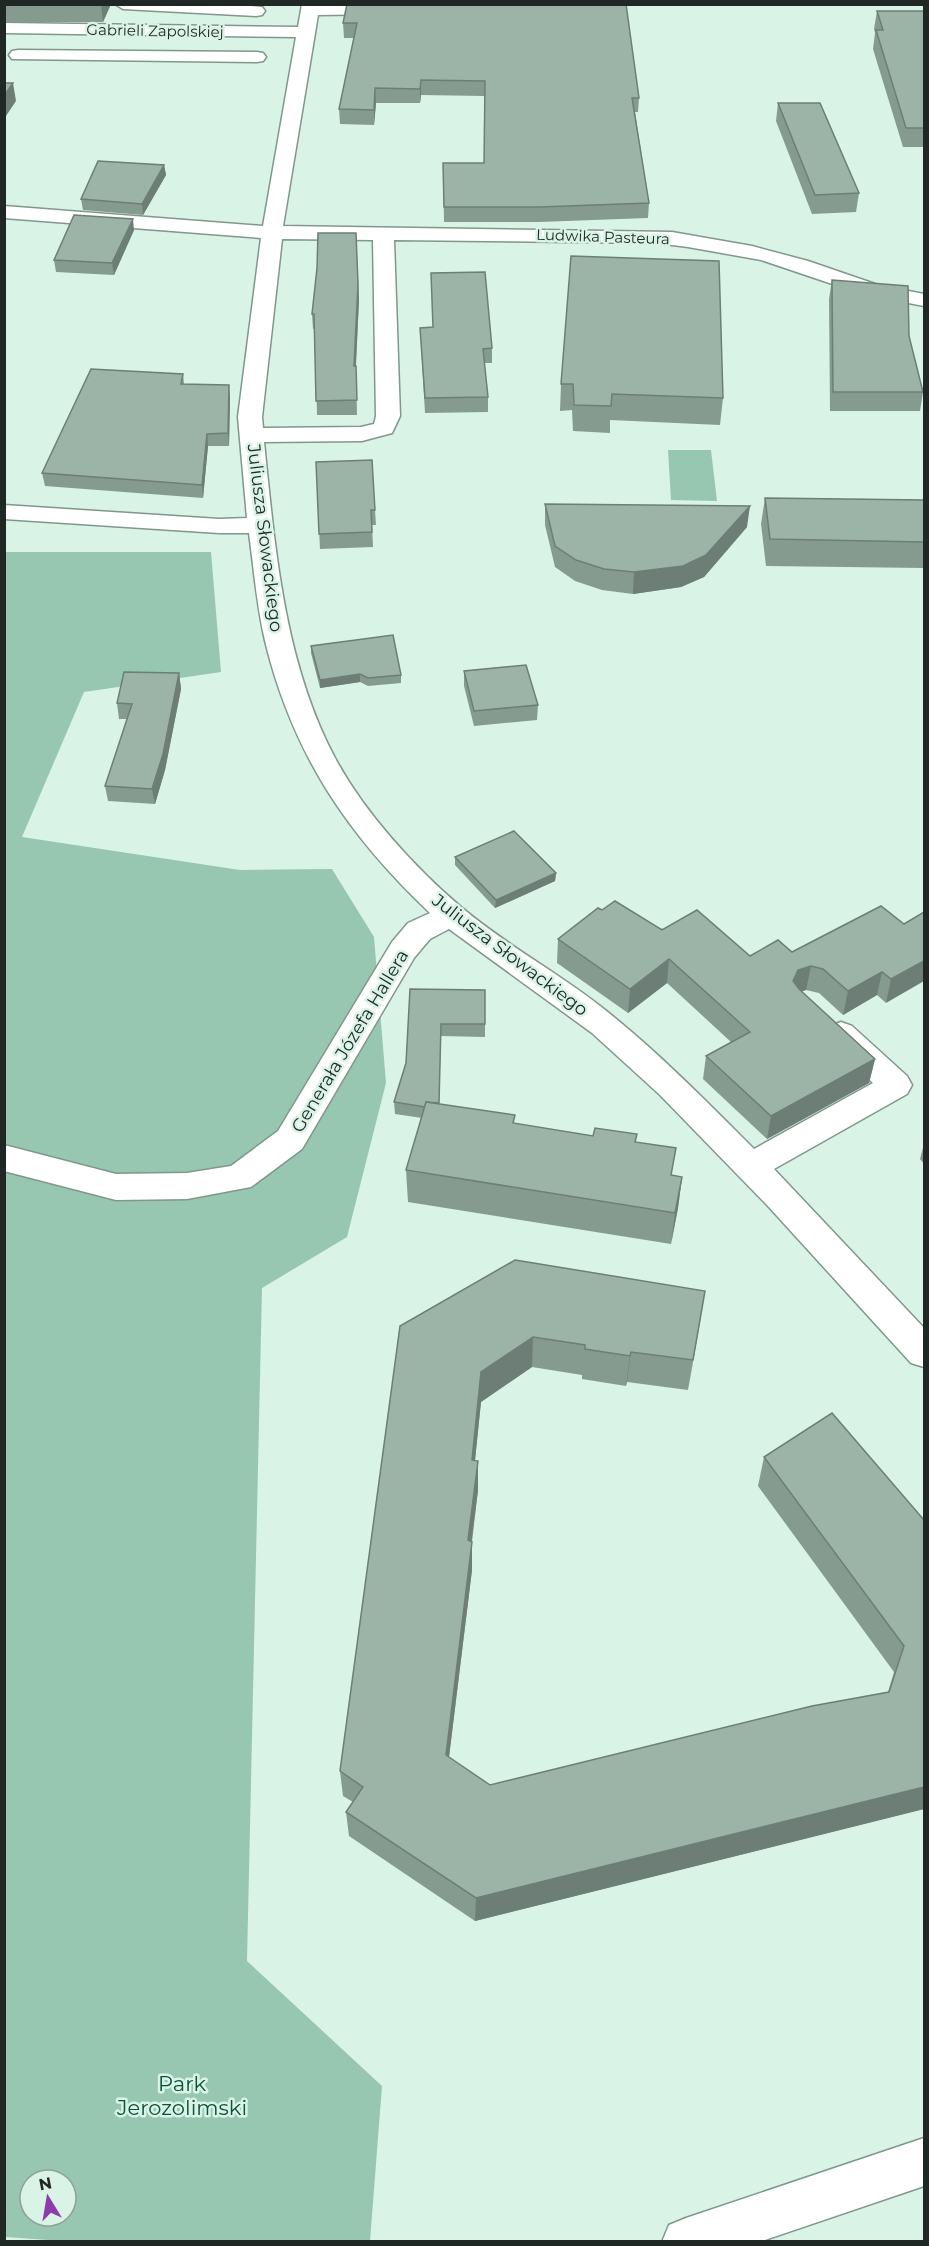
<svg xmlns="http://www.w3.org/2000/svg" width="929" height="2246" font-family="Montserrat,sans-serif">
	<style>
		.green { fill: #97c7b1; fill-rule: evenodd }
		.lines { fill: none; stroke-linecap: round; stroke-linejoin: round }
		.minor-casing { stroke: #80978c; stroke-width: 3 }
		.minor { fill: #fff; fill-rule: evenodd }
		.wall { fill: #869b90 }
		.shaded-wall { fill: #6d7e76 }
		.building { fill: #9cb4a8; stroke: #6d7e76; stroke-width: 1.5 }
		.labels { text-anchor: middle; stroke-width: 5; stroke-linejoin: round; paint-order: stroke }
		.far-street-label { font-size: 15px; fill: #1f2824; stroke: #d9f3e7 }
		.street-label { font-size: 18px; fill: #1f2824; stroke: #d9f3e7 }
		.near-park-label { font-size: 21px; fill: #09533b; stroke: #d9f3e7 }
	</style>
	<rect width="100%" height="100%" fill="#d9f3e7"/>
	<g class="green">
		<path d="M 668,450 L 711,450 L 717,501 L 671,500 Z"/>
		<path d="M 4,552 L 211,552 L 221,672 L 84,692 L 22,837 L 240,870 L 332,869 L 374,937 L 386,1083 L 347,1237 L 262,1288 L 247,1961 L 382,2086 L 370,2241 L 77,2242 L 5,2237 ZM 30,2180 L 66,2180 L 66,2216 L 30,2216 Z"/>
	</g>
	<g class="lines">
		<defs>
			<g id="minor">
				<path d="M 115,4 L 233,4 L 262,7 L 265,11 L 262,15 L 256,16 L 123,9 Z"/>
				<path d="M 302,4 L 394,4 L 400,9 L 397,13 L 391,14 L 318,15 L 283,226 L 672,232 L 752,246 L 808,261 L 878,285 L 924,294 L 924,306 L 862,294 L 761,260 L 688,247 L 656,243 L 394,240 L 400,416 L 392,433 L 362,441 L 264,442 C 275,549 284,662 335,758 C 364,812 414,867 461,907 C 509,948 567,977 615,1018 C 664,1058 709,1104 754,1149 L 873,1083 L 830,1042 L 825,1034 L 830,1026 L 841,1022 L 852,1026 L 907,1076 L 912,1085 L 907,1094 L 774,1169 L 924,1328 L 924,1367 L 911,1363 L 767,1205 L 660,1095 L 592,1033 L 449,929 L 430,939 L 414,958 L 302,1149 L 251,1187 L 187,1199 L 116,1200 L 4,1171 L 4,1145 L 116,1174 L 187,1173 L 231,1166 L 278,1131 L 392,942 L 408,923 L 430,913 C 348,835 294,756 266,645 C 257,609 254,570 249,533 L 219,533 L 4,519 L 4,505 L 219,519 L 247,518 L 238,417 L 261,238 L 4,218 L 4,206 L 263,226 L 296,37 L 4,33 L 4,23 L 298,27 ZM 282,239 L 373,240 L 376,416 L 374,424 L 361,427 L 263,428 L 262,417 Z"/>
				<path d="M 18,50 L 257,52 L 263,53 L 266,57 L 263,61 L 257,62 L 12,59 L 9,55 L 12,51 Z"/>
				<path d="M 924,2138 L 924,2186 L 759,2242 L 662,2242 L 669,2225 L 686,2218 Z"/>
			</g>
		</defs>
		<use href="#minor" class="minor-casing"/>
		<use href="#minor" class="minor"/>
	</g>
	<g class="wall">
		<path d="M 4,4 L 111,4 L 103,22 L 4,22 Z"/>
		<path d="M 347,4 L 639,98 L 638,112 L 635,112 L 649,203 L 648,218 L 539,222 L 444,222 L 443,163 L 484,163 L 484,96 L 421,95 L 420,103 L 376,103 L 374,125 L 340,124 L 339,109 L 354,38 L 344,38 L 343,23 Z"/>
		<path d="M 877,11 L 924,11 L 924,147 L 903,147 L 873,49 L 875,33 L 874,29 Z"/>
		<path d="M 778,103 L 859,193 L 856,212 L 812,214 L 776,121 Z"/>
		<path d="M 164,165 L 166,175 L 143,215 L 83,210 L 81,199 Z"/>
		<path d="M 134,230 L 114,275 L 56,272 L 54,260 Z"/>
		<path d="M 356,233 L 359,299 L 356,366 L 357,415 L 317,415 L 315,329 L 313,329 L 312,314 L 317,268 Z"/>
		<path d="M 571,256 L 723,398 L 720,425 L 610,420 L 610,433 L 573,431 L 572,410 L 560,411 L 561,384 Z"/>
		<path d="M 832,280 L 909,336 L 923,392 L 920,411 L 830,411 L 829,299 Z"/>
		<path d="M 420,328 L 492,348 L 492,363 L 484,363 L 488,397 L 488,412 L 425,413 Z"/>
		<path d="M 183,374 L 184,384 L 230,397 L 229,446 L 208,446 L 203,498 L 45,486 L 42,473 Z"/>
		<path d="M 316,462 L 375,510 L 376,525 L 372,525 L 373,547 L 320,549 Z"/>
		<path d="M 765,498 L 924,500 L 924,568 L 766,566 L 761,524 Z"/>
		<path d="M 545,504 L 747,527 L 704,577 L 681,587 L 633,594 L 602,590 L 575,581 L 555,567 L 545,525 Z"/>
		<path d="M 311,646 L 401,675 L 401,683 L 368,686 L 360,682 L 320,688 L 311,653 Z"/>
		<path d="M 464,671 L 538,705 L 537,720 L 474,726 L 464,686 Z"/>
		<path d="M 179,673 L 181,689 L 165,770 L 155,804 L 108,801 L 105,786 L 127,719 L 119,719 L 117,703 Z"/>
		<path d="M 455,857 L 556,873 L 555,881 L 495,908 L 455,865 Z"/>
		<path d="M 602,910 L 750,956 L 792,952 L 904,924 L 924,912 L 886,1003 L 877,995 L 843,1015 L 819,993 L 806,990 L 801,991 L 875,1059 L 869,1083 L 767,1139 L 703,1079 L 706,1056 L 731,1042 L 667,983 L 628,1013 L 557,963 L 558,939 Z"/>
		<path d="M 410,989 L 485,990 L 485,1037 L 441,1036 L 439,1104 L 515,1124 L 593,1136 L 636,1142 L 673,1175 L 682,1177 L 678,1208 L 671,1244 L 408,1202 L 406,1170 L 422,1118 L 395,1114 L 394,1102 L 406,1063 Z"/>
		<path d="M 924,1144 L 924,1164 L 920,1159 Z"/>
		<path d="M 705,1291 L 688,1390 L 627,1382 L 626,1386 L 582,1379 L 582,1375 L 532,1367 L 481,1402 L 475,1460 L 478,1490 L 472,1542 L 472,1570 L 449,1758 L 490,1785 L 888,1692 L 894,1672 L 758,1486 L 764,1457 L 924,1520 L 924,1809 L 475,1921 L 349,1836 L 346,1812 L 353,1802 L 343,1796 L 340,1771 L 400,1326 Z"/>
	</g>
	<g class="shaded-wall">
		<path d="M 101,4 L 111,4 L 103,22 Z"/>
		<path d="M 421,80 L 421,95 L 420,103 L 420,89 Z"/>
		<path d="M 13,83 L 16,101 L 4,119 L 4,96 Z"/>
		<path d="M 375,88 L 376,103 L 374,125 L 374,110 Z"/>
		<path d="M 164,165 L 166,175 L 143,215 L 142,204 Z"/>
		<path d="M 133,219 L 134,230 L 114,275 L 112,263 Z"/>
		<path d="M 358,284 L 359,299 L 355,381 L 354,366 Z"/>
		<path d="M 229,385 L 230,397 L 229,446 L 228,433 Z"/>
		<path d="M 207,434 L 208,446 L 203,498 L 202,485 Z"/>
		<path d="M 750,506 L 747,527 L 704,577 L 681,587 L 633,594 L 634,572 Z"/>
		<path d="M 179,673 L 181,689 L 165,770 L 155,804 L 152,789 Z"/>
		<path d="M 360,674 L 360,682 L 320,688 L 320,680 Z"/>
		<path d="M 556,873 L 555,881 L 495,908 L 496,900 Z"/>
		<path d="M 669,959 L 667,983 L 628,1013 L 630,989 Z"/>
		<path d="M 924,961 L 924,981 L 886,1003 L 891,979 Z"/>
		<path d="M 811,966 L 806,990 L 794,994 L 793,981 L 798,970 Z"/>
		<path d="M 882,972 L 877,995 L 843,1015 L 848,991 Z"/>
		<path d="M 875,1059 L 869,1083 L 767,1139 L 771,1116 Z"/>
		<path d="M 682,1177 L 678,1208 L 671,1244 L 675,1213 Z"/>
		<path d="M 705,1291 L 700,1322 L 688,1390 L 693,1360 Z"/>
		<path d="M 533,1337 L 532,1367 L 481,1402 L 472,1489 L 472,1460 L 481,1372 Z"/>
		<path d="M 631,1352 L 627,1382 L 626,1386 L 630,1356 Z"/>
		<path d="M 478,1461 L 478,1490 L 468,1568 L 468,1540 Z"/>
		<path d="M 472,1542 L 472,1570 L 446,1780 L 446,1755 Z"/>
		<path d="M 924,1787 L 924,1809 L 475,1921 L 476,1898 Z"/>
	</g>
	<g class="building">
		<path d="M 347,4 L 626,4 L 639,98 L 632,98 L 649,203 L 539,207 L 444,207 L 443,163 L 484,163 L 485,81 L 421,80 L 420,89 L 375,88 L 374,110 L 339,109 L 357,23 L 343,23 Z"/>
		<path d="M 877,11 L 924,11 L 924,128 L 906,128 L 876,30 L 883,30 Z"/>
		<path d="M 4,83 L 13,83 L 4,96 Z"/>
		<path d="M 778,103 L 820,103 L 859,193 L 815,195 Z"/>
		<path d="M 98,161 L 164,165 L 142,204 L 81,199 Z"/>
		<path d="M 74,215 L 133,219 L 112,263 L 54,260 Z"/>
		<path d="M 318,233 L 356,233 L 358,284 L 354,366 L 356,366 L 357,400 L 316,401 L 314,314 L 312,314 L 317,268 Z"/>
		<path d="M 571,256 L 719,261 L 723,398 L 612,394 L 611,406 L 574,405 L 573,384 L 561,384 Z"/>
		<path d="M 485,272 L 492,348 L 483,349 L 488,397 L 425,398 L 420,328 L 433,327 L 431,273 Z"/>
		<path d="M 832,280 L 908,286 L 909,336 L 923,392 L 833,392 Z"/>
		<path d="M 91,369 L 183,374 L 181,384 L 229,385 L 228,433 L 207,434 L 202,485 L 42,473 Z"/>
		<path d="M 372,460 L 375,510 L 371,510 L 372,532 L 319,534 L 316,462 Z"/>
		<path d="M 765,498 L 924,500 L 924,542 L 770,539 Z"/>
		<path d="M 545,504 L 750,506 L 706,555 L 683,566 L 634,572 L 604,569 L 576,560 L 555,546 Z"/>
		<path d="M 393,635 L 401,675 L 368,678 L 360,674 L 320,680 L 311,646 Z"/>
		<path d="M 526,665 L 538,705 L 474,711 L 464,671 Z"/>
		<path d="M 124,672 L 179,673 L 163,754 L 152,789 L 105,786 L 132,704 L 117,703 Z"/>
		<path d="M 514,831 L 556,873 L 496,900 L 455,857 Z"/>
		<path d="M 615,901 L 662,930 L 697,910 L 750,956 L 778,940 L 792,952 L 881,906 L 904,924 L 924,912 L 924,961 L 891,979 L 882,972 L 848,991 L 823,969 L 811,966 L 798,970 L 793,981 L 799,989 L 875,1059 L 771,1116 L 706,1056 L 750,1032 L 669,959 L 630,989 L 558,939 L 598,908 L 602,910 Z"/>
		<path d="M 410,989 L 485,990 L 485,1024 L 441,1024 L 439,1103 L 426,1102 L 425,1107 L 394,1102 L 406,1063 Z"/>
		<path d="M 426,1102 L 515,1115 L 513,1123 L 593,1136 L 595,1128 L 637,1134 L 635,1142 L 676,1148 L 671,1175 L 682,1177 L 675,1213 L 406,1170 Z"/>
		<path d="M 515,1260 L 705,1291 L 693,1360 L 631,1352 L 630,1356 L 585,1349 L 585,1345 L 533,1337 L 481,1372 L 472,1460 L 478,1461 L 468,1540 L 472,1542 L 446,1755 L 490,1785 L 812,1706 L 889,1692 L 904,1646 L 764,1457 L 832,1413 L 924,1520 L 924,1787 L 476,1898 L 346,1812 L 363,1787 L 340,1771 L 400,1326 Z"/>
	</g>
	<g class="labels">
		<g class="far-street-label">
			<text transform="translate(155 31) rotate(1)" y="5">Gabrieli Zapolskiej</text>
			<text transform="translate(603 237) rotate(2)" y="5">Ludwika Pasteura</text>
		</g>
		<g class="street-label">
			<text transform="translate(265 538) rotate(83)" y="6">Juliusza Słowackiego</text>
			<text transform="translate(510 955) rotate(37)" y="6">Juliusza Słowackiego</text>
			<text transform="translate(350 1041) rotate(-59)" y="6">Generała Józefa Hallera</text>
		</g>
		<g class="near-park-label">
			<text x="182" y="2091">Park<tspan x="182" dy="24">Jerozolimski</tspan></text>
		</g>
	</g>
	<rect width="929" height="2246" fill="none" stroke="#1f2824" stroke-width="12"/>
	<g transform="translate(48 2198) rotate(349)"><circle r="28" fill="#d9f3e7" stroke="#8fa299" stroke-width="1.5"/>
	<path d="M0-4.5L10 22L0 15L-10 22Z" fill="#8d3cac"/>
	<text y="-9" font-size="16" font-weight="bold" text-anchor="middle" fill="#1f2824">N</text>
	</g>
</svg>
